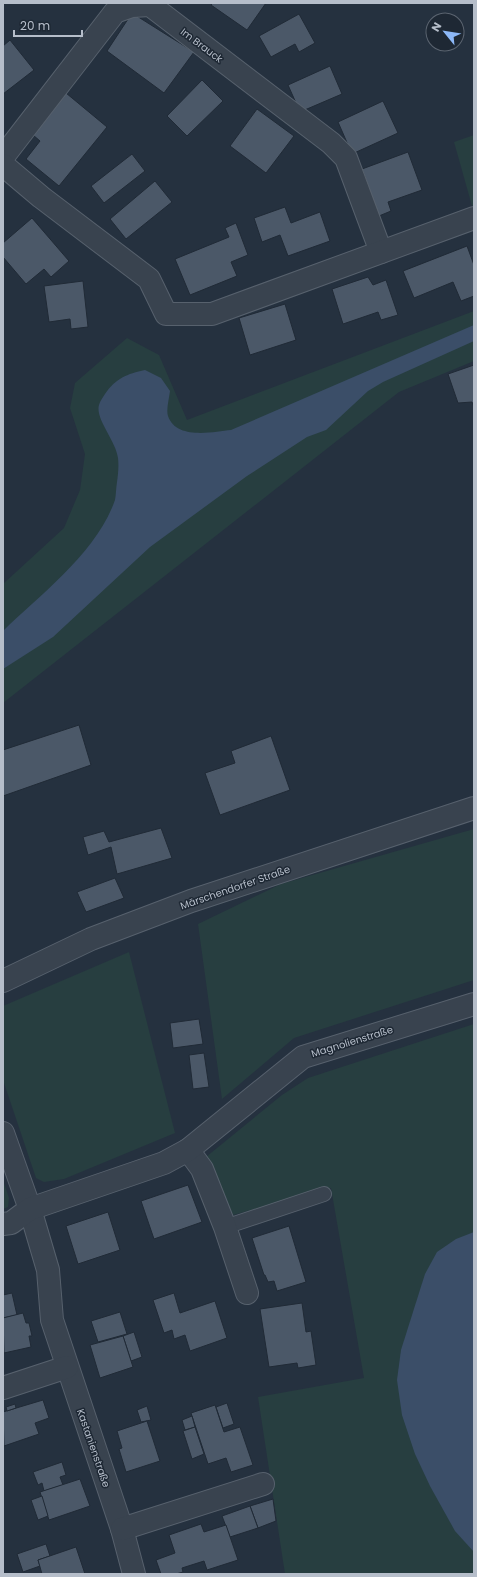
<svg xmlns="http://www.w3.org/2000/svg" width="477" height="1577" font-family="Poppins,sans-serif">
	<style>
		.green { fill: #273e40 }
		.water { fill: #3b4e68 }
		.building { fill: #4b5868; stroke: #202a36 }
		.lines { fill: none; stroke-linecap: round; stroke-linejoin: round }
		.service-casing { stroke: #57616d; stroke-width: 16 }
		.minor-casing { stroke: #57616d; stroke-width: 24 }
		.tertiary-casing { stroke: #57616d; stroke-width: 24 }
		.service { stroke: #39434f; stroke-width: 14 }
		.minor { stroke: #39434f; stroke-width: 22 }
		.tertiary { stroke: #39434f; stroke-width: 22 }
		.labels { text-anchor: middle; stroke-width: 3; stroke-linejoin: round; paint-order: stroke }
		.street-label { font-size: 10px; fill: #b6beca; stroke: #1e2834 }
	</style>
	<rect width="100%" height="100%" fill="#25313f"/>
	<g class="green">
		<path d="M 474,135 L 474,205 L 472,206 L 454,142 Z"/>
		<path d="M 474,311 L 474,361 L 399,392 L 3,703 L 3,584 L 64,528 L 80,490 L 85,454 L 70,408 L 75,383 L 127,338 L 159,355 L 187,420 Z"/>
		<path d="M 474,829 L 474,980 L 294,1038 L 222,1099 L 198,924 L 281,884 Z"/>
		<path d="M 129,952 L 175,1133 L 64,1179 L 44,1182 L 36,1178 L 3,1080 L 3,1006 Z"/>
		<path d="M 474,1024 L 474,1574 L 285,1574 L 258,1397 L 364,1378 L 331,1188 L 233,1215 L 206,1157 L 282,1095 L 308,1078 Z"/>
		<path d="M 3,1180 L 9,1198 L 8,1207 L 3,1209 Z"/>
	</g>
	<g class="water">
		<path d="M 474,325 L 474,341 L 383,382 L 368,391 L 326,430 L 307,437 L 247,476 L 150,547 L 53,637 L 3,669 L 3,631 C 41,594 97,552 115,500 C 116,495 116,488 117,482 C 118,475 119,466 118,458 C 116,441 95,419 99,405 C 100,401 103,397 105,394 C 116,378 127,374 145,370 L 161,378 L 170,391 C 169,399 166,410 168,416 C 176,440 213,432 231,430 Z"/>
		<path d="M 474,1232 L 474,1552 L 455,1531 L 430,1486 L 415,1454 L 402,1415 L 397,1380 L 401,1350 L 425,1274 L 437,1252 L 456,1239 Z"/>
	</g>
	<g class="building">
		<path d="M 213,3 L 266,3 L 247,30 L 211,5 Z"/>
		<path d="M 132,13 L 194,52 L 164,93 L 107,51 Z"/>
		<path d="M 299,14 L 315,43 L 299,52 L 295,44 L 271,57 L 259,36 Z"/>
		<path d="M 10,40 L 34,70 L 3,94 L 3,46 Z"/>
		<path d="M 330,66 L 342,94 L 300,112 L 288,85 Z"/>
		<path d="M 202,80 L 223,101 L 187,136 L 167,116 Z"/>
		<path d="M 66,93 L 107,127 L 59,186 L 26,159 L 40,141 L 33,135 Z"/>
		<path d="M 383,101 L 398,133 L 352,154 L 338,122 Z"/>
		<path d="M 257,109 L 294,136 L 266,173 L 230,146 Z"/>
		<path d="M 408,152 L 422,190 L 388,202 L 391,211 L 379,216 L 362,169 Z"/>
		<path d="M 132,154 L 145,171 L 104,203 L 91,186 Z"/>
		<path d="M 155,181 L 172,202 L 126,239 L 110,219 Z"/>
		<path d="M 285,207 L 291,223 L 320,212 L 330,241 L 288,256 L 280,235 L 262,242 L 254,218 Z"/>
		<path d="M 32,218 L 69,261 L 51,277 L 44,269 L 26,284 L 3,257 L 3,243 Z"/>
		<path d="M 236,223 L 248,255 L 231,262 L 237,276 L 190,295 L 175,259 L 229,237 L 225,228 Z"/>
		<path d="M 467,246 L 474,265 L 474,296 L 461,301 L 453,282 L 414,298 L 403,271 Z"/>
		<path d="M 368,277 L 373,285 L 386,280 L 398,315 L 381,320 L 378,312 L 343,324 L 332,289 Z"/>
		<path d="M 83,281 L 88,327 L 71,329 L 70,319 L 49,322 L 44,286 Z"/>
		<path d="M 285,304 L 296,340 L 250,355 L 239,318 Z"/>
		<path d="M 474,365 L 474,407 L 472,402 L 458,403 L 448,374 Z"/>
		<path d="M 79,725 L 91,765 L 3,796 L 3,750 Z"/>
		<path d="M 271,736 L 290,790 L 220,815 L 205,773 L 235,763 L 231,751 Z"/>
		<path d="M 161,828 L 172,858 L 117,874 L 111,847 L 88,855 L 83,837 L 104,831 L 109,842 Z"/>
		<path d="M 115,878 L 124,898 L 86,912 L 77,892 Z"/>
		<path d="M 199,1019 L 203,1044 L 173,1048 L 170,1023 Z"/>
		<path d="M 204,1053 L 209,1087 L 193,1089 L 189,1055 Z"/>
		<path d="M 188,1185 L 202,1222 L 154,1239 L 141,1201 Z"/>
		<path d="M 108,1212 L 120,1250 L 78,1264 L 66,1226 Z"/>
		<path d="M 289,1226 L 306,1282 L 277,1291 L 274,1281 L 268,1282 L 265,1275 L 264,1275 L 252,1238 Z"/>
		<path d="M 12,1293 L 17,1315 L 3,1318 L 3,1295 Z"/>
		<path d="M 174,1293 L 180,1313 L 215,1301 L 227,1338 L 190,1351 L 185,1335 L 174,1339 L 172,1330 L 164,1333 L 153,1300 Z"/>
		<path d="M 302,1303 L 306,1332 L 311,1331 L 316,1365 L 298,1368 L 297,1363 L 269,1367 L 260,1309 Z"/>
		<path d="M 120,1312 L 127,1334 L 98,1342 L 91,1321 Z"/>
		<path d="M 23,1313 L 26,1323 L 29,1323 L 32,1336 L 29,1336 L 31,1347 L 4,1353 L 3,1318 Z"/>
		<path d="M 134,1332 L 142,1357 L 131,1361 L 123,1336 Z"/>
		<path d="M 123,1336 L 133,1367 L 100,1378 L 90,1345 Z"/>
		<path d="M 43,1400 L 49,1418 L 35,1423 L 39,1434 L 4,1446 L 3,1412 Z"/>
		<path d="M 227,1403 L 234,1424 L 223,1428 L 216,1407 Z"/>
		<path d="M 15,1404 L 16,1408 L 7,1411 L 6,1407 Z"/>
		<path d="M 215,1405 L 224,1432 L 240,1427 L 253,1465 L 231,1472 L 226,1458 L 208,1464 L 191,1413 Z"/>
		<path d="M 147,1406 L 151,1420 L 141,1422 L 137,1410 Z"/>
		<path d="M 192,1416 L 195,1427 L 185,1430 L 182,1420 Z"/>
		<path d="M 147,1421 L 160,1461 L 126,1472 L 119,1449 L 122,1448 L 117,1431 Z"/>
		<path d="M 195,1427 L 204,1454 L 192,1459 L 183,1431 Z"/>
		<path d="M 62,1462 L 66,1475 L 60,1477 L 63,1485 L 44,1491 L 42,1483 L 38,1485 L 33,1472 Z"/>
		<path d="M 80,1479 L 90,1506 L 49,1520 L 40,1492 Z"/>
		<path d="M 42,1496 L 48,1516 L 38,1520 L 31,1500 Z"/>
		<path d="M 273,1499 L 276,1521 L 258,1528 L 250,1506 Z"/>
		<path d="M 250,1506 L 258,1528 L 230,1537 L 222,1516 Z"/>
		<path d="M 201,1524 L 204,1532 L 226,1525 L 238,1560 L 207,1570 L 204,1561 L 182,1568 L 183,1572 L 176,1574 L 161,1574 L 156,1560 L 175,1553 L 169,1535 Z"/>
		<path d="M 46,1544 L 50,1556 L 38,1560 L 40,1566 L 23,1572 L 17,1554 Z"/>
		<path d="M 76,1547 L 85,1574 L 42,1574 L 38,1560 Z"/>
	</g>
	<g class="lines">
		<defs>
			<path id="service" d="M 225,1227 L 324,1194"/>
			<g id="minor">
				<path d="M 3,157 L 115,12 L 132,6 L 150,5 L 331,143 L 346,158 L 381,252"/>
				<path d="M 3,165 L 41,197 L 149,279 L 166,314 L 212,314 L 474,218"/>
				<path d="M 3,1133 L 30,1209 L 48,1270 L 52,1320 L 122,1529 L 134,1574"/>
				<path d="M 188,1150 L 202,1169 L 225,1227 L 247,1293"/>
				<path d="M 3,1224 L 11,1223 L 30,1209 L 164,1163 L 188,1150 L 303,1057 L 474,1004"/>
				<path d="M 3,1388 L 67,1367"/>
				<path d="M 122,1529 L 263,1484"/>
			</g>
			<path id="tertiary" d="M 3,981 L 91,939 L 191,901 L 474,808"/>
		</defs>
		<use href="#service" class="service-casing"/>
		<use href="#minor" class="minor-casing"/>
		<use href="#tertiary" class="tertiary-casing"/>
		<use href="#service" class="service"/>
		<use href="#minor" class="minor"/>
		<use href="#tertiary" class="tertiary"/>
	</g>
	<g class="labels">
		<g class="street-label">
			<text transform="translate(202 45) rotate(37)" y="4">Im Brauck</text>
			<text transform="translate(235 887) rotate(-19)" y="4">Märschendorfer Straße</text>
			<text transform="translate(352 1041) rotate(-17)" y="4">Magnolienstraße</text>
			<text transform="translate(94 1448) rotate(71)" y="4">Kastanienstraße</text>
		</g>
	</g>
	<rect width="477" height="1577" fill="none" stroke="#b6beca" stroke-width="8"/>
	<g transform="translate(445 32) rotate(300)"><circle r="19" fill="#1e2834" stroke="#5b6470"/>
	<path d="M0-3L7 15L0 10L-7 15Z" fill="#8db8f7"/>
	<text y="-6" font-size="11" font-weight="bold" text-anchor="middle" fill="#b6beca">N</text>
	</g>
	<path d="M14 30v6h68v-6" fill="none" stroke="#b6beca" stroke-width="2"/>
	<text x="20" y="30" font-size="12" fill="#b6beca" stroke="#1e2834" stroke-width="3" paint-order="stroke">20 m</text>
</svg>
